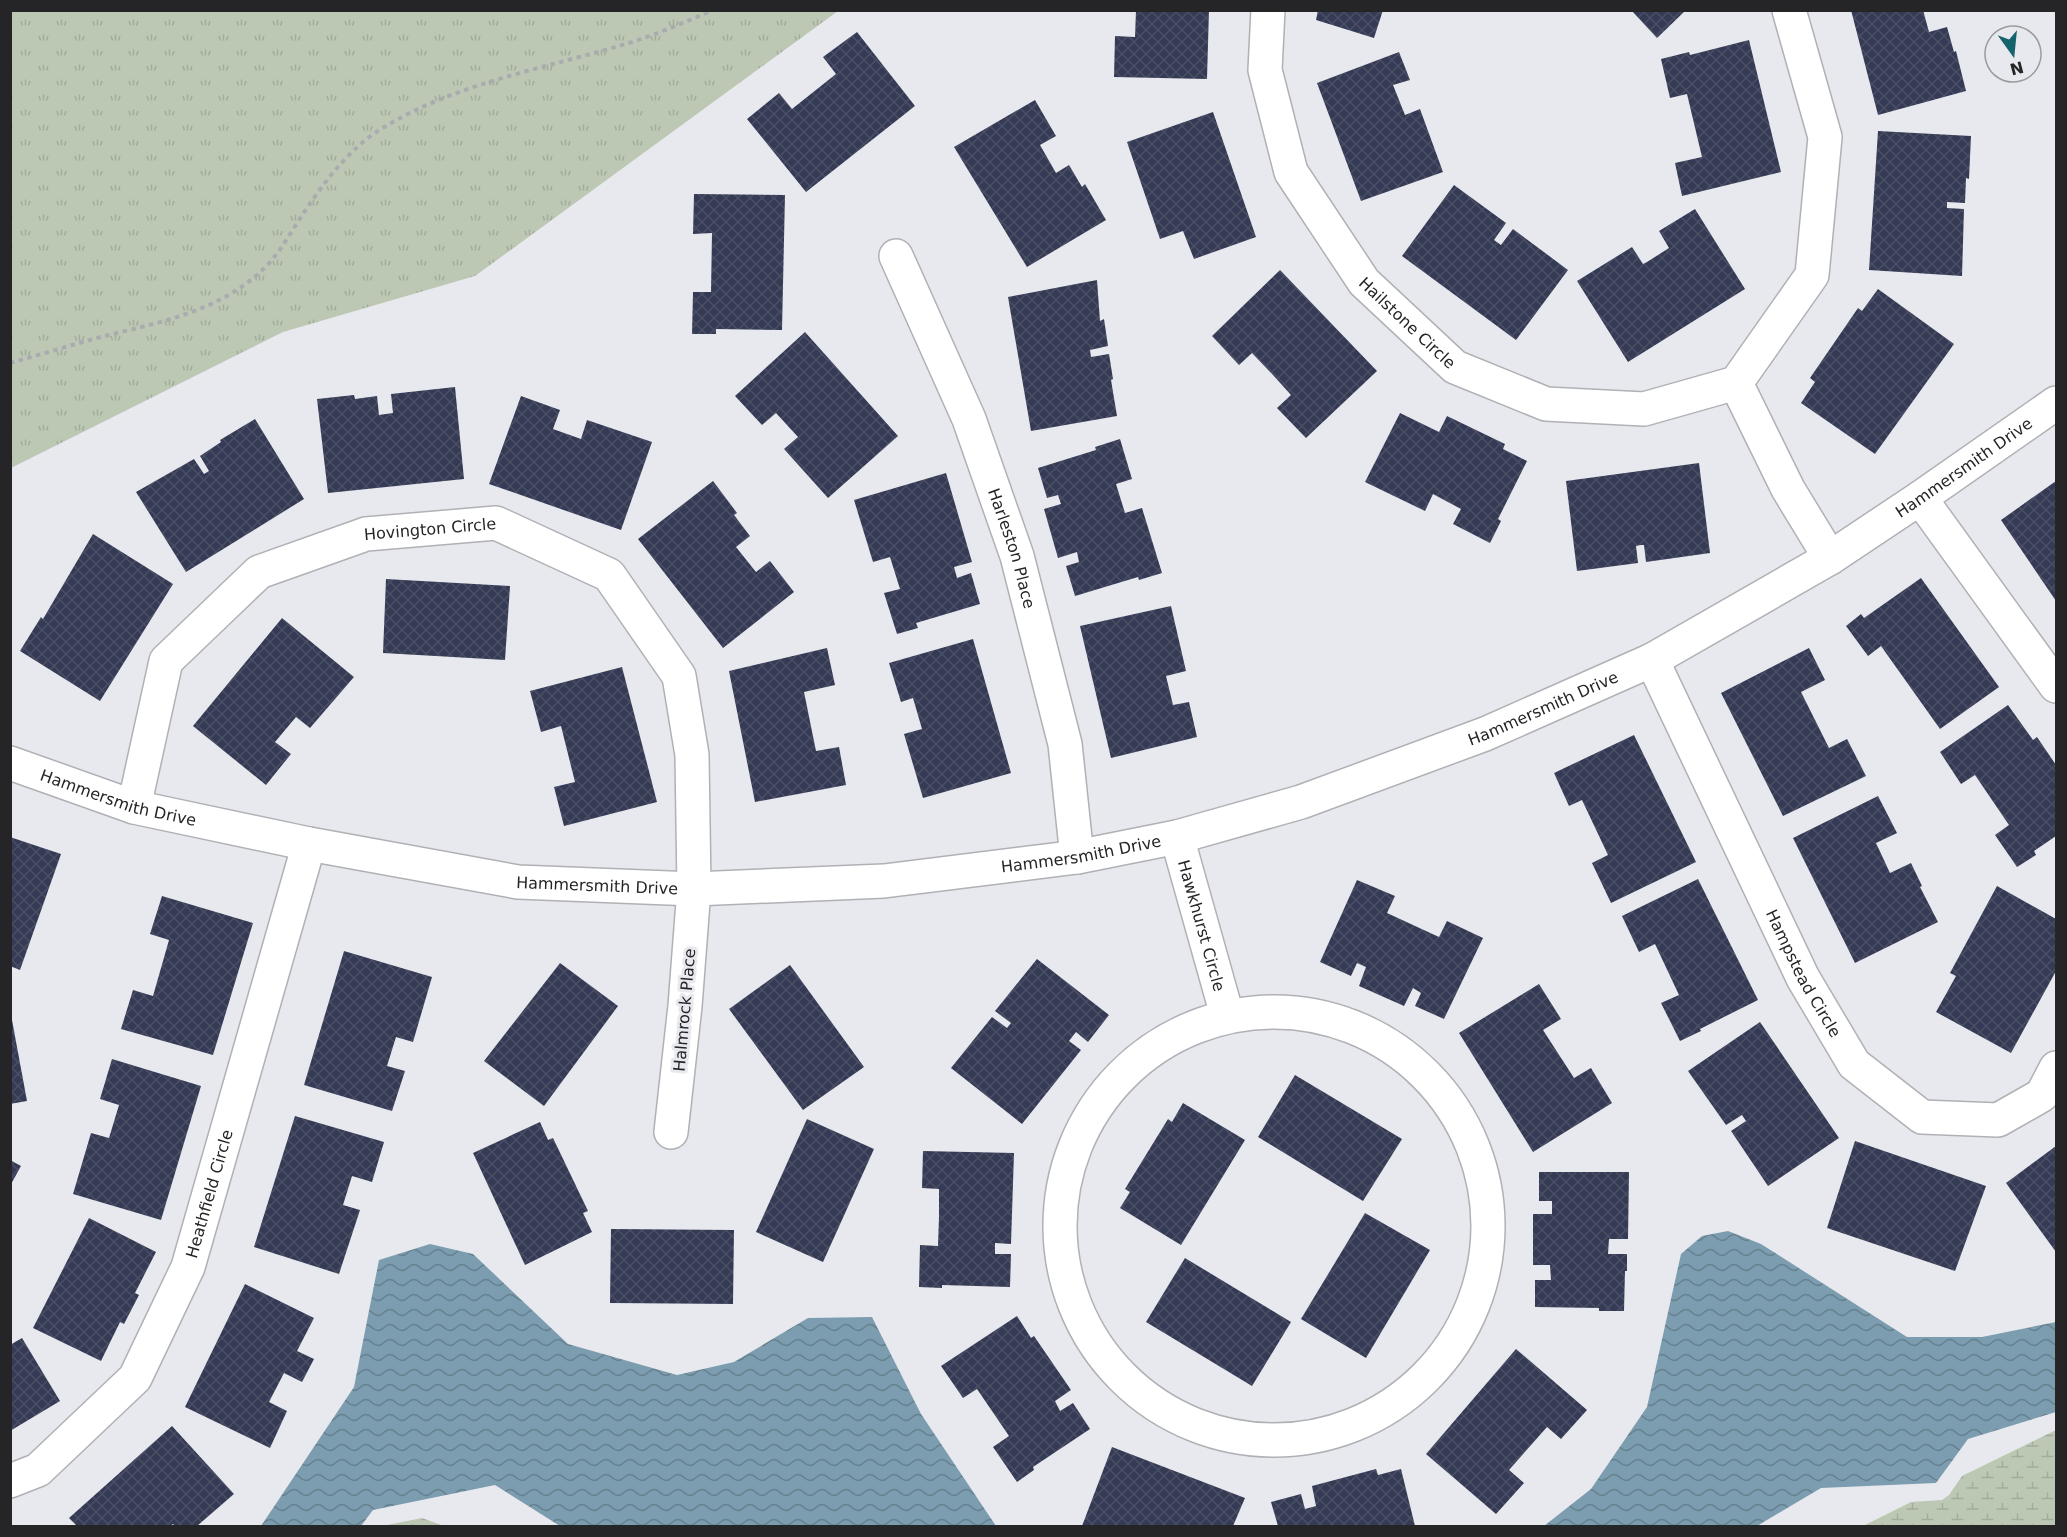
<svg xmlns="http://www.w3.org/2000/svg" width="2067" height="1537" font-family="'DejaVu Sans',sans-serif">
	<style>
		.grass { fill: url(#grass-tufts) }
		.wetland { fill: url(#wetland-marsh) }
		.water { fill: url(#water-waves) }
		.building { fill: url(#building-cross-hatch) }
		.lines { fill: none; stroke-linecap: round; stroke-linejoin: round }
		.minor-casing { stroke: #afb1b5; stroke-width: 36 }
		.path { stroke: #aaabaf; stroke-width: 4; stroke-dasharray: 4.5 4.5; stroke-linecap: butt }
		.minor { stroke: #fff; stroke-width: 33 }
		.labels { text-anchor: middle; stroke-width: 6; stroke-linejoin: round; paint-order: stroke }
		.street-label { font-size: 16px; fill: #252527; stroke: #e8e9ee }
	</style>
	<defs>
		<pattern id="grass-tufts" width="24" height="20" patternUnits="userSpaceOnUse" patternTransform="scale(1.5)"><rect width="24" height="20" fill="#bdc8b4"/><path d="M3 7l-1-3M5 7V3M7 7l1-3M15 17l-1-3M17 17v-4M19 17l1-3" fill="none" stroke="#a2ac9b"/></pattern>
		<pattern id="wetland-marsh" width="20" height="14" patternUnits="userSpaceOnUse" patternTransform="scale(1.5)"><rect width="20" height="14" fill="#bdc8b4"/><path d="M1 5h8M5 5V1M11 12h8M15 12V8" fill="none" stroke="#a2ac9b"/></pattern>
		<pattern id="water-waves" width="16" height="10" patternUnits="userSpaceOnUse" patternTransform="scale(1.5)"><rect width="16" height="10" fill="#7c9daf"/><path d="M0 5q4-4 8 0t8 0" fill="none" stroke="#65808e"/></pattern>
		<pattern id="building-cross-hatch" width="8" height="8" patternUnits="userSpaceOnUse" patternTransform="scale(1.5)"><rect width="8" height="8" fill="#353b55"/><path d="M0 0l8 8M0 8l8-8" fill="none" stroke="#4a4f65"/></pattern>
	</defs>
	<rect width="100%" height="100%" fill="#e8e9ee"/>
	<path class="grass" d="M 11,10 L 838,10 L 838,11 L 475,276 L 283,332 L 11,468 Z"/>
	<g class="wetland">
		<path d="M 2056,1430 L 2056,1526 L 1863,1526 L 1911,1502 L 1942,1500 L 1949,1495 L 1962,1476 Z"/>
		<path d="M 422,1518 L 444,1526 L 382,1526 Z"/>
	</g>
	<g class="water">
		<path d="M 1728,1231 L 1761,1244 L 1907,1337 L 1982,1337 L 2056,1322 L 2056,1412 L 1968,1439 L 1936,1483 L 1821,1488 L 1757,1526 L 1544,1526 L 1591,1489 L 1647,1407 L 1681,1254 L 1702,1236 Z"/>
		<path d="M 430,1244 L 473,1254 L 568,1344 L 677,1375 L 734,1362 L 808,1318 L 872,1317 L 921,1414 L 996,1526 L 560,1526 L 495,1485 L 373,1510 L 361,1526 L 261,1526 L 354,1387 L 379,1260 Z"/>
	</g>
	<g class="building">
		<path d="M 1136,10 L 1209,10 L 1207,79 L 1114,77 L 1115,36 L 1135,37 Z"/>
		<path d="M 1318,10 L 1383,10 L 1374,38 L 1316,20 Z"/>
		<path d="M 1631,10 L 1686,10 L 1657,38 Z"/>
		<path d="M 1851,10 L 1923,10 L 1929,32 L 1947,27 L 1954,52 L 1956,51 L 1966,91 L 1878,115 Z"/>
		<path d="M 857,32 L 915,106 L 806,192 L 747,119 L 779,93 L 792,109 L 836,74 L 823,57 Z"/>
		<path d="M 1749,40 L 1781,172 L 1682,196 L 1675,163 L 1702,157 L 1687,94 L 1670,98 L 1661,59 L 1689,52 L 1690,55 Z"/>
		<path d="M 1399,52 L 1410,80 L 1393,85 L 1405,115 L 1420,109 L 1443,172 L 1361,201 L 1317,83 Z"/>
		<path d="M 1035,100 L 1056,136 L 1040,145 L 1056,173 L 1069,165 L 1082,187 L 1085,184 L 1106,220 L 1027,267 L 954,147 Z"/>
		<path d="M 1213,112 L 1256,237 L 1194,259 L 1183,231 L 1160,239 L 1127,142 Z"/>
		<path d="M 1878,131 L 1971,136 L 1969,179 L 1966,178 L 1965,203 L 1947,202 L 1947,208 L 1964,209 L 1962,276 L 1869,270 Z"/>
		<path d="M 1454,185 L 1506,223 L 1494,240 L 1501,245 L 1513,229 L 1568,270 L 1516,340 L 1402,256 Z"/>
		<path d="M 694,194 L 785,195 L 782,330 L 716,329 L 716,334 L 692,334 L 693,292 L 711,292 L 712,233 L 693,234 Z"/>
		<path d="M 1695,209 L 1745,289 L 1628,362 L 1577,281 L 1632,247 L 1643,264 L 1647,262 L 1669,248 L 1659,231 Z"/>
		<path d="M 1280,270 L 1377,371 L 1306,438 L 1277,408 L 1291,395 L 1273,375 L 1252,353 L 1239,365 L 1212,336 Z"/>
		<path d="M 1097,280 L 1100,321 L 1104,319 L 1108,346 L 1090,350 L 1091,357 L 1109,354 L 1113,379 L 1111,380 L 1117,416 L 1031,431 L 1008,297 Z"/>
		<path d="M 1878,289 L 1954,344 L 1875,454 L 1801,403 L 1815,382 L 1810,378 L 1858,308 L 1862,311 Z"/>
		<path d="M 805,332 L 898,436 L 828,498 L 784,449 L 798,437 L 776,413 L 762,425 L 735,396 Z"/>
		<path d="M 455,387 L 464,479 L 328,493 L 317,399 L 354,395 L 355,399 L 377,396 L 379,415 L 393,413 L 391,394 Z"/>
		<path d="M 521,396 L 560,410 L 553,429 L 581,439 L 587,420 L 652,442 L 621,530 L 489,484 Z"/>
		<path d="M 1400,413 L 1439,432 L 1447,416 L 1505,444 L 1503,449 L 1527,461 L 1498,519 L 1501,521 L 1490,543 L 1453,524 L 1461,509 L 1433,494 L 1425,511 L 1365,482 Z"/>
		<path d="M 255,419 L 304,499 L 186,572 L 136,492 L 194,459 L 204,474 L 209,471 L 200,456 L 221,442 L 220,440 Z"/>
		<path d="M 1120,439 L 1132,479 L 1116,484 L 1125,513 L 1142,508 L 1162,573 L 1139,580 L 1138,577 L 1075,596 L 1066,566 L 1079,562 L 1077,552 L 1058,558 L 1044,509 L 1061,504 L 1058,495 L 1047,498 L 1038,468 L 1096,450 L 1095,447 Z"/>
		<path d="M 1699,463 L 1710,553 L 1646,562 L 1644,545 L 1641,545 L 1636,546 L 1638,563 L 1577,571 L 1566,481 Z"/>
		<path d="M 946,473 L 972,562 L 954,567 L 957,578 L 971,573 L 980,604 L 916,623 L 918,628 L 897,634 L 884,593 L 900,589 L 890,557 L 873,562 L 854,500 Z"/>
		<path d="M 713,481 L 737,513 L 734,515 L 750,536 L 736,547 L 756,572 L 770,561 L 794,592 L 723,648 L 638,539 Z"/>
		<path d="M 2056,481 L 2056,601 L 2001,520 Z"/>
		<path d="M 93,534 L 173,584 L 100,701 L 20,651 L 41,617 L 43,619 Z"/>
		<path d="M 1921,578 L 1999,687 L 1940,729 L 1881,646 L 1868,656 L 1846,626 L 1861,614 L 1864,618 Z"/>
		<path d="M 386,579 L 510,586 L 505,660 L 383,653 Z"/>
		<path d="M 1171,606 L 1186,671 L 1166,676 L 1173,705 L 1189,702 L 1197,737 L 1111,758 L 1080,626 Z"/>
		<path d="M 282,618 L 354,677 L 310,728 L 296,717 L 275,742 L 291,754 L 266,785 L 193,726 Z"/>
		<path d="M 973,639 L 1011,773 L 923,798 L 904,734 L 922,729 L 913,698 L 901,702 L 889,663 Z"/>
		<path d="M 827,648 L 835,685 L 804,692 L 816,751 L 839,747 L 846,785 L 755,802 L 729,671 Z"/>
		<path d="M 1809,648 L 1825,680 L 1801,692 L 1829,748 L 1847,739 L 1866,776 L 1783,816 L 1721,693 Z"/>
		<path d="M 622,667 L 657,802 L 564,826 L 554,787 L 575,782 L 561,726 L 541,732 L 530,691 Z"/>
		<path d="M 2008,705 L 2033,740 L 2037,737 L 2056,765 L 2056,836 L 2034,851 L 2036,855 L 2017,867 L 1995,835 L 2009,825 L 1975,775 L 1961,784 L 1940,752 Z"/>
		<path d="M 1634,735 L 1696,862 L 1611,903 L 1592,863 L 1608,855 L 1582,800 L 1569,806 L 1554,773 Z"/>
		<path d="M 1878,796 L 1897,833 L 1876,843 L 1890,873 L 1911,863 L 1922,886 L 1920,887 L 1938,922 L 1855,963 L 1793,838 Z"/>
		<path d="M 10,837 L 61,854 L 20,970 L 10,966 Z"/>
		<path d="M 1698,879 L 1758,1000 L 1700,1029 L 1701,1031 L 1680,1041 L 1661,1003 L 1679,995 L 1655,944 L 1639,952 L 1622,916 Z"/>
		<path d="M 1357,880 L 1395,896 L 1387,913 L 1439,937 L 1447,921 L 1483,938 L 1444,1019 L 1415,1006 L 1421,993 L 1413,988 L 1404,1006 L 1359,986 L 1366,967 L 1357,963 L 1351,976 L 1320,962 Z"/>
		<path d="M 1997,886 L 2056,919 L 2056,971 L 2011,1053 L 1936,1012 L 1956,976 L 1950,973 Z"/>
		<path d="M 162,896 L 253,923 L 213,1055 L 121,1029 L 133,990 L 153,996 L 169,940 L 150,934 Z"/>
		<path d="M 344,951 L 432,977 L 413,1042 L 396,1037 L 387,1066 L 405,1071 L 392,1111 L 304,1085 Z"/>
		<path d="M 1037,959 L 1109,1015 L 1088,1042 L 1076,1032 L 1069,1041 L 1081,1050 L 1022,1124 L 951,1068 L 992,1017 L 1007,1028 L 1011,1023 L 995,1011 Z"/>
		<path d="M 560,963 L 618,1006 L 544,1106 L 484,1061 Z"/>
		<path d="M 790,965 L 864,1067 L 803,1110 L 729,1009 Z"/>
		<path d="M 1539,984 L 1561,1019 L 1543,1030 L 1574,1078 L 1591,1068 L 1612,1103 L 1533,1152 L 1459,1033 Z"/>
		<path d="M 12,1020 L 27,1101 L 10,1104 L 10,1021 Z"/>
		<path d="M 1760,1022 L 1839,1138 L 1768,1186 L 1731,1131 L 1746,1121 L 1742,1115 L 1726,1125 L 1688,1071 Z"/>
		<path d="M 112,1059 L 201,1086 L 161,1220 L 73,1194 L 91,1133 L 109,1138 L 119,1105 L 100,1099 Z"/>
		<path d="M 1295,1075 L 1402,1139 L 1363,1201 L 1258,1137 Z"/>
		<path d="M 1183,1103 L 1245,1140 L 1181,1245 L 1120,1208 L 1130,1192 L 1125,1189 L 1168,1119 L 1172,1122 Z"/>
		<path d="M 295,1116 L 384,1142 L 372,1182 L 352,1176 L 343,1205 L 360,1210 L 339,1274 L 254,1247 Z"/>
		<path d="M 807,1119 L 874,1149 L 823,1262 L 756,1232 Z"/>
		<path d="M 540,1122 L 548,1140 L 553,1138 L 588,1211 L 583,1213 L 592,1232 L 525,1265 L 473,1153 Z"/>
		<path d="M 1855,1141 L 1986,1186 L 1955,1271 L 1827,1228 Z"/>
		<path d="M 2056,1146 L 2056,1252 L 2006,1183 Z"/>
		<path d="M 923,1151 L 1014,1153 L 1011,1244 L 995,1243 L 995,1254 L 1011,1254 L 1010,1287 L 942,1285 L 942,1288 L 919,1287 L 920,1245 L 938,1246 L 939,1217 L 939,1189 L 922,1188 Z"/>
		<path d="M 10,1160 L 21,1166 L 10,1186 Z"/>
		<path d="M 1539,1172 L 1629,1172 L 1628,1239 L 1609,1239 L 1608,1254 L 1627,1254 L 1627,1271 L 1625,1271 L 1624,1311 L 1599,1311 L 1599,1308 L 1535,1307 L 1535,1280 L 1551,1280 L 1550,1265 L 1533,1265 L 1533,1214 L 1552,1214 L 1552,1201 L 1539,1201 Z"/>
		<path d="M 1365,1213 L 1430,1250 L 1366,1358 L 1301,1319 Z"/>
		<path d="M 89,1218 L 156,1252 L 135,1293 L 139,1295 L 124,1324 L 120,1322 L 101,1361 L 33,1328 Z"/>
		<path d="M 611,1229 L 734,1230 L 733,1304 L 610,1303 Z"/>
		<path d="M 1185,1258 L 1291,1322 L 1252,1386 L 1146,1322 Z"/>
		<path d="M 245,1284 L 314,1318 L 297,1351 L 314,1359 L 302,1382 L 284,1373 L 269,1402 L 287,1411 L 270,1448 L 185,1407 Z"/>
		<path d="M 1017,1316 L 1031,1338 L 1034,1336 L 1071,1390 L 1055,1401 L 1060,1411 L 1073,1403 L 1090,1429 L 1033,1467 L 1034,1470 L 1017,1482 L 993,1447 L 1009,1436 L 977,1389 L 963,1398 L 941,1366 Z"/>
		<path d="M 22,1338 L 60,1401 L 10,1431 L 10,1345 Z"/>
		<path d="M 1516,1349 L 1587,1410 L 1561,1439 L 1547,1427 L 1509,1470 L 1524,1483 L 1496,1514 L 1426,1454 Z"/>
		<path d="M 172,1426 L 234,1494 L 197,1526 L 175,1526 L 173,1524 L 170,1526 L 77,1526 L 69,1518 Z"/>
		<path d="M 1112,1447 L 1245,1498 L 1233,1526 L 1082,1526 Z"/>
		<path d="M 1376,1469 L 1378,1475 L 1401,1469 L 1415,1526 L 1278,1526 L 1271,1502 L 1301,1494 L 1305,1509 L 1316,1506 L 1312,1486 Z"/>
	</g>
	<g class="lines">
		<defs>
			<g id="minor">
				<path id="s1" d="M 1268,10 L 1265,70 L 1291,172 L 1364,282 L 1455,367 L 1546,404 L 1644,409 L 1736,383 L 1812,275 L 1825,137 L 1789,10"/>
				<path id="s2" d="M 896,256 L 969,419 L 1017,556 L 1065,744 L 1077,857"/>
				<path d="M 1736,383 L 1788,489 L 1830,558"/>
				<path d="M 1920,498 L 2056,686"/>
				<path id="s3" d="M 1652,660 L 1803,978 L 1854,1064 L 1922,1117 L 1998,1120 L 2042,1095 L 2056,1068"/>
				<path id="s4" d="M 10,763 L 134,807 L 309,844 L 518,882 L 694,889 L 884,881 L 1077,857 L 1177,837 L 1301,802 L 1485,734 L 1652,660 L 1830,558 L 1920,498 L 2056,403"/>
				<path id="s5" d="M 134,807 L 166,661 L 259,572 L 366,534 L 496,523 L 609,575 L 679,676 L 692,755 L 694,889 L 685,1006 L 671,1132"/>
				<path id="s6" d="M 1177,837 L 1227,1015"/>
				<circle cx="1274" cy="1226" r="214"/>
				<path id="s7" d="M 10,1481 L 38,1470 L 135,1378 L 188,1267 L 309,844"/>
			</g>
		</defs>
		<use href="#minor" class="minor-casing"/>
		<path class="path" d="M 10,363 C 39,355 68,346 97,338 C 160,322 227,311 272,260 C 284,245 294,227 305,211 C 325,181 350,148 381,129 C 455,83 547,68 629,43 C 658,34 685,22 713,10"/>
		<use href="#minor" class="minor"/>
	</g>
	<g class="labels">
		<g class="street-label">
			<text dy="6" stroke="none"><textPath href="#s1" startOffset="357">Hailstone Circle</textPath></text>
			<text dy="6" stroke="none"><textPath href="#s4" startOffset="2060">Hammersmith Drive</textPath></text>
			<text dy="6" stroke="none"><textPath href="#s5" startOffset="456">Hovington Circle</textPath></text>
			<text dy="6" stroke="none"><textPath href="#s2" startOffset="315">Harleston Place</textPath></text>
			<text dy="6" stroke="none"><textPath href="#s4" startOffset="1574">Hammersmith Drive</textPath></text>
			<text dy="6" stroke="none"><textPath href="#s4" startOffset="114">Hammersmith Drive</textPath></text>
			<text dy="6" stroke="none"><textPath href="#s4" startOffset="1088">Hammersmith Drive</textPath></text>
			<text dy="6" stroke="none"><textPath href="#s4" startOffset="602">Hammersmith Drive</textPath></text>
			<text dy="6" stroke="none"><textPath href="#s6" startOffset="92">Hawkhurst Circle</textPath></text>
			<text dy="6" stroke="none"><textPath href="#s3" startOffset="348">Hampstead Circle</textPath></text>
			<text transform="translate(684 1010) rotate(-85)" y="6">Halmrock Place</text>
			<text dy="6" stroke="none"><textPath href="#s7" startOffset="363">Heathfield Circle</textPath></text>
		</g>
	</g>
	<rect width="2067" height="1537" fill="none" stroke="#252527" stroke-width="24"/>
	<g transform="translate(2013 54) rotate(165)"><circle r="28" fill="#e8e9ee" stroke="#9a9b9e" stroke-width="1.5"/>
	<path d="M0-4.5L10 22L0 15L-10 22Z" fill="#16646b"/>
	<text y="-9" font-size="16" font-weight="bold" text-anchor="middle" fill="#252527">N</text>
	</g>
</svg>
